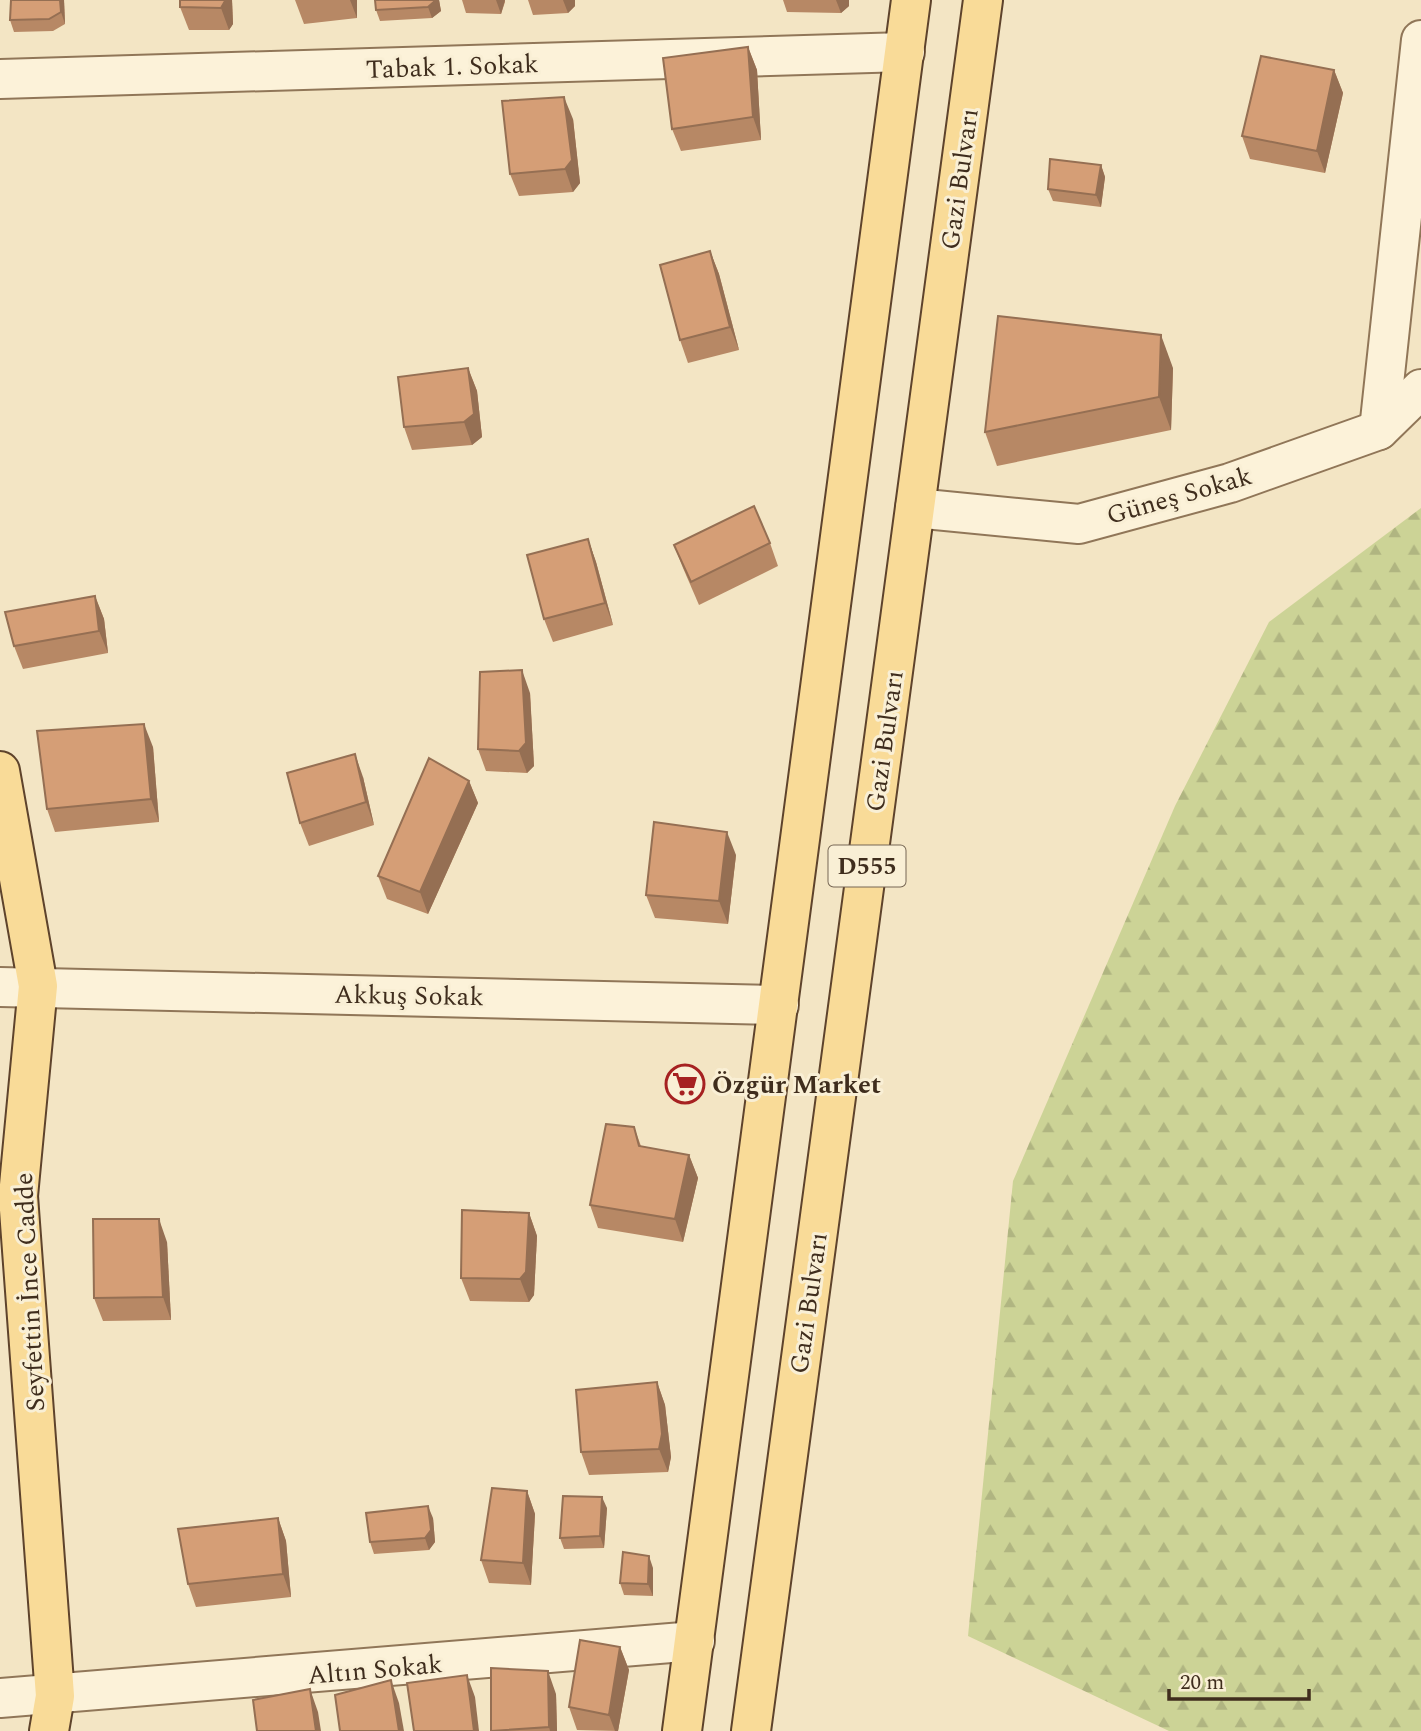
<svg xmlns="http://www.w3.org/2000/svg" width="1421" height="1731" font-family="Spectral,serif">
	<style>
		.forest { fill: url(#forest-firs) }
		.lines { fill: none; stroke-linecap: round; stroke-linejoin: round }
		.minor-casing { stroke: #907658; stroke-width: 42 }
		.major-casing { stroke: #5e432c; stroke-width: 42 }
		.minor { stroke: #fcf2d9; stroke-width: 38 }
		.major { stroke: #f9db98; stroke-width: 38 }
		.wall { fill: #b78865 }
		.shaded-wall { fill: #956f53 }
		.building { fill: #d59e76; stroke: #956f53; stroke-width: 2 }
		.labels { text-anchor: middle; stroke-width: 6; stroke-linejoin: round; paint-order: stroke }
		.shield { fill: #f9efd5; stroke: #776754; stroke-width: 2 }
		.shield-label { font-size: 24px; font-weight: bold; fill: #3f2d1d }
		.street-label { font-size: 26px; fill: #3f2d1d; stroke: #f9efd5 }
		.poi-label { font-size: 26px; font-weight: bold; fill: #3f2d1d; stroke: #f9efd5; text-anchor: start }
	</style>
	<defs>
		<pattern id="forest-firs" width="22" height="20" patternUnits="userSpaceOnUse" patternTransform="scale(1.75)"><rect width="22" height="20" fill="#ccd396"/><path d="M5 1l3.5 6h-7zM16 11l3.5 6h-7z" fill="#b0b581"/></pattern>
	</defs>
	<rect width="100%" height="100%" fill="#f3e5c4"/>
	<path class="forest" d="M 1421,508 L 1421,1731 L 1169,1731 L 968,1636 L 1013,1181 L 1175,806 L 1269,622 Z"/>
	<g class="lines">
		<defs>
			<g id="minor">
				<path d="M 0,79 L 905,52"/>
				<path d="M 1379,430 L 1421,40"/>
				<path d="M 915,508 L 1079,524 L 1230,483 L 1379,430 L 1421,389"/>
				<path d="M 0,987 L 779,1005"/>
				<path d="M 0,1698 L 695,1641"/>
			</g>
			<g id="major">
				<path d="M 0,771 L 38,986 L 18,1196 L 55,1696 L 49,1731"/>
				<path d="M 682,1731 L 911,0"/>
				<path d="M 751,1731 L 983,0"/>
			</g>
		</defs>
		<use href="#minor" class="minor-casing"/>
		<use href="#major" class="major-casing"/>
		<use href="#minor" class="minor"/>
		<use href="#major" class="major"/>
	</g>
	<g class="wall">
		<path d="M 11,0 L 64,0 L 65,24 L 53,31 L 14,32 L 10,20 Z"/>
		<path d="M 232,0 L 233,24 L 229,30 L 189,30 L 180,7 Z"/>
		<path d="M 295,0 L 357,0 L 357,18 L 304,24 Z"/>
		<path d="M 439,0 L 441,11 L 432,18 L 380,21 L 376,10 Z"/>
		<path d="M 462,0 L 505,0 L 505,2 L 501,14 L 466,13 Z"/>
		<path d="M 528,0 L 575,0 L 575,6 L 568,13 L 533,15 Z"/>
		<path d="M 783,0 L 849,0 L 849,6 L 841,13 L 787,12 Z"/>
		<path d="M 748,47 L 757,70 L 761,140 L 681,151 L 672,129 Z"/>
		<path d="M 1334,70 L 1343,93 L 1325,173 L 1250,159 L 1242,136 Z"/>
		<path d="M 573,119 L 580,183 L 573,192 L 519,196 L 510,174 Z"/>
		<path d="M 1101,165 L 1105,177 L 1101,207 L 1053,201 L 1048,189 Z"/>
		<path d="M 710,251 L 719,274 L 739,350 L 688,363 L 680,340 Z"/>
		<path d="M 468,368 L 477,391 L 482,437 L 472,445 L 412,450 L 404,427 Z"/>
		<path d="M 1173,368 L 1171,430 L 997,466 L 985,432 Z"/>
		<path d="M 588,539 L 596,562 L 613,625 L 553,642 L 544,619 Z"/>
		<path d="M 770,543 L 778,566 L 699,605 L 683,568 L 674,545 Z"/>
		<path d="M 95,596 L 104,619 L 108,653 L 23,669 L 14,646 Z"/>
		<path d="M 530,693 L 534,766 L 527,773 L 486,771 L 478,749 Z"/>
		<path d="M 153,747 L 159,822 L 55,832 L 47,809 Z"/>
		<path d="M 363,777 L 374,825 L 309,846 L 300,823 Z"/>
		<path d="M 469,781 L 478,803 L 428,914 L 387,899 L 378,876 Z"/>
		<path d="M 736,855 L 728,924 L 655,918 L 646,895 Z"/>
		<path d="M 634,1127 L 641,1146 L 689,1155 L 698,1178 L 683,1242 L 598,1228 L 590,1205 Z"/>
		<path d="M 529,1213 L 537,1236 L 534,1295 L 529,1302 L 470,1301 L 461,1278 Z"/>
		<path d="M 167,1242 L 171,1320 L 103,1321 L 94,1298 Z"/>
		<path d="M 657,1382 L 665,1405 L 671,1457 L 668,1472 L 589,1475 L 581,1452 Z"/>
		<path d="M 527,1491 L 535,1514 L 531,1585 L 489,1583 L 481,1560 Z"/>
		<path d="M 607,1508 L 604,1548 L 564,1549 L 560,1538 Z"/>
		<path d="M 278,1518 L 286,1541 L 291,1597 L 196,1607 L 188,1584 Z"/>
		<path d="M 433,1518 L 435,1542 L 429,1550 L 374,1554 L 370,1542 Z"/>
		<path d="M 653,1568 L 653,1596 L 624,1595 L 620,1583 Z"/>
		<path d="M 620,1647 L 629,1670 L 618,1731 L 577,1730 L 569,1707 Z"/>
		<path d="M 556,1694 L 557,1731 L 491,1731 Z"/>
	</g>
	<g class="shaded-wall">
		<path d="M 60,0 L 64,0 L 65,24 L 61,12 Z"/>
		<path d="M 225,0 L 232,0 L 233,24 L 229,30 L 221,8 Z"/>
		<path d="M 350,0 L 357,0 L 357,18 Z"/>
		<path d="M 436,0 L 439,0 L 441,11 L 432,18 L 428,7 Z"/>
		<path d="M 496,0 L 505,0 L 501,14 Z"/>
		<path d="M 563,0 L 575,0 L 575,6 L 568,13 Z"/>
		<path d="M 836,0 L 849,0 L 849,6 L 841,13 Z"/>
		<path d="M 748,47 L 757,70 L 761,140 L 753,117 Z"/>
		<path d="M 1334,70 L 1343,93 L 1325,173 L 1317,151 Z"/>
		<path d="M 564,97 L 573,119 L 580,183 L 573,192 L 565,169 Z"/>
		<path d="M 1101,165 L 1105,177 L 1101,207 L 1096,195 Z"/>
		<path d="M 710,251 L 719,274 L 739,350 L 730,327 Z"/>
		<path d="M 1161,335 L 1173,368 L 1171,430 L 1159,397 Z"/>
		<path d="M 468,368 L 477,391 L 482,437 L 472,445 L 464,422 Z"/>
		<path d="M 588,539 L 596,562 L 613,625 L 605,603 Z"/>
		<path d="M 95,596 L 104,619 L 108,653 L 99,631 Z"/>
		<path d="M 522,670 L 530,693 L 534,766 L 527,773 L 519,751 Z"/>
		<path d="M 144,724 L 153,747 L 159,822 L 151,799 Z"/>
		<path d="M 355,754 L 363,777 L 374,825 L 366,802 Z"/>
		<path d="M 469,781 L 478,803 L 428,914 L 420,892 Z"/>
		<path d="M 727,832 L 736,855 L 728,924 L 719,901 Z"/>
		<path d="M 689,1155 L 698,1178 L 683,1242 L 675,1219 Z"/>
		<path d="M 529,1213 L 537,1236 L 534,1295 L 529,1302 L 520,1279 Z"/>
		<path d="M 159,1219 L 167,1242 L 171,1320 L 163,1297 Z"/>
		<path d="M 657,1382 L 665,1405 L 671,1457 L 668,1472 L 659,1449 Z"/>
		<path d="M 527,1491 L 535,1514 L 531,1585 L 523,1563 Z"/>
		<path d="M 602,1497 L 607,1508 L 604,1548 L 600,1536 Z"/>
		<path d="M 428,1506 L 433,1518 L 435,1542 L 429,1550 L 425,1538 Z"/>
		<path d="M 278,1518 L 286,1541 L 291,1597 L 283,1574 Z"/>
		<path d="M 649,1556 L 653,1568 L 653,1596 L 648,1584 Z"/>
		<path d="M 620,1647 L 629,1670 L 618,1731 L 615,1731 L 609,1715 Z"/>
		<path d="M 548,1671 L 556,1694 L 557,1731 L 550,1731 L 549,1727 Z"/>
		<path d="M 467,1675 L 475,1697 L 479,1731 L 474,1731 Z"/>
		<path d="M 391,1680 L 399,1703 L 404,1731 L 399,1731 Z"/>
		<path d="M 310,1689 L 318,1712 L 321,1731 L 316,1731 Z"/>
	</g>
	<g class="building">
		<path d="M 11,0 L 60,0 L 61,12 L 49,19 L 10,20 Z"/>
		<path d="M 180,0 L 225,0 L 225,1 L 221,8 L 180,7 Z"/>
		<path d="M 375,0 L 436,0 L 428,7 L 376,10 Z"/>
		<path d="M 748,47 L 753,117 L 672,129 L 663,58 Z"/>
		<path d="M 1261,56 L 1334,70 L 1317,151 L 1242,136 Z"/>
		<path d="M 564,97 L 572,160 L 565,169 L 510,174 L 502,101 Z"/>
		<path d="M 1050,159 L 1101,165 L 1096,195 L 1048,189 Z"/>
		<path d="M 710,251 L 730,327 L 680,340 L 660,265 Z"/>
		<path d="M 998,316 L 1161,335 L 1159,397 L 985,432 Z"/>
		<path d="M 468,368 L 474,414 L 464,422 L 404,427 L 398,377 Z"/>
		<path d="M 754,506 L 770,543 L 691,582 L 674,545 Z"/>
		<path d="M 588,539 L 605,603 L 544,619 L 527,555 Z"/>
		<path d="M 95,596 L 99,631 L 14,646 L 5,612 Z"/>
		<path d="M 522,670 L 526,743 L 519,751 L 478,749 L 480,672 Z"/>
		<path d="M 144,724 L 151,799 L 47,809 L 37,731 Z"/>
		<path d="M 355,754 L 366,802 L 300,823 L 287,773 Z"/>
		<path d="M 429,758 L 469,781 L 420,892 L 378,876 Z"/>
		<path d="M 654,822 L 727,832 L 719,901 L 646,895 Z"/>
		<path d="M 606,1124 L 634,1127 L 639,1146 L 689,1155 L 675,1219 L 590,1205 Z"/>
		<path d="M 462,1210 L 529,1213 L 526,1272 L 520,1279 L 461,1278 Z"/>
		<path d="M 93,1219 L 159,1219 L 163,1297 L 94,1298 Z"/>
		<path d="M 657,1382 L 662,1434 L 659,1449 L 581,1452 L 576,1390 Z"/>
		<path d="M 492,1488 L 527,1491 L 523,1563 L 481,1560 Z"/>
		<path d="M 563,1496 L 602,1497 L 600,1536 L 560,1538 Z"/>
		<path d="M 428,1506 L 431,1530 L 425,1538 L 370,1542 L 366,1513 Z"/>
		<path d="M 278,1518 L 283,1574 L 188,1584 L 178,1529 Z"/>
		<path d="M 623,1552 L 649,1556 L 648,1584 L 620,1583 Z"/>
		<path d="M 580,1640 L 620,1647 L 609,1715 L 569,1707 Z"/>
		<path d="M 491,1668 L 548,1671 L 549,1727 L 491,1731 Z"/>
		<path d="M 467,1675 L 474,1731 L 414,1731 L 407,1683 Z"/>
		<path d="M 391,1680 L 399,1731 L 340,1731 L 335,1695 Z"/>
		<path d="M 310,1689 L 316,1731 L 257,1731 L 253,1700 Z"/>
	</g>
	<defs>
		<symbol id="supermarket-ring" viewBox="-11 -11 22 22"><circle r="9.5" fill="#f9efd5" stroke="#a62121" stroke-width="1.5"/><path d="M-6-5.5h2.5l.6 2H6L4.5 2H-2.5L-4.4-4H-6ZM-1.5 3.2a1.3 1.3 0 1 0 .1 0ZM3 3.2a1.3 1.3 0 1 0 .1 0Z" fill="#a62121"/></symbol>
	</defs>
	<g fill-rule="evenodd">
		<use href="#supermarket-ring" x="663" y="1062" width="44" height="44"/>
	</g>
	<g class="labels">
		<rect class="shield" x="828.5" y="845.5" width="77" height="41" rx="5"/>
		<g class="shield-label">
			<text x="867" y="874">D555</text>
		</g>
		<g class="street-label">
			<text transform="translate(452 66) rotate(-2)" y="9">Tabak 1. Sokak</text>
			<text transform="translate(959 179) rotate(-82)" y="9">Gazi Bulvarı</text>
			<text transform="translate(1179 495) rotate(-16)" y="9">Güneş Sokak</text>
			<text transform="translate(884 741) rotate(-82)" y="9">Gazi Bulvarı</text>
			<text transform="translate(409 995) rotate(1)" y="9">Akkuş Sokak</text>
			<text transform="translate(29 1292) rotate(-93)" y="9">Seyfettin İnce Cadde</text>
			<text transform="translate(808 1303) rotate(-82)" y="9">Gazi Bulvarı</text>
			<text transform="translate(375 1669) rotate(-5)" y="9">Altın Sokak</text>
		</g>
		<g class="poi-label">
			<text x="712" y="1093">Özgür Market</text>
		</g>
	</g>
	<path d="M1169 1689v10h140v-10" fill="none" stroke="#3f2d1d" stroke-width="3.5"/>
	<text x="1180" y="1689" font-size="21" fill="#3f2d1d" stroke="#f9efd5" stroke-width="5" paint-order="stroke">20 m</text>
</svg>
